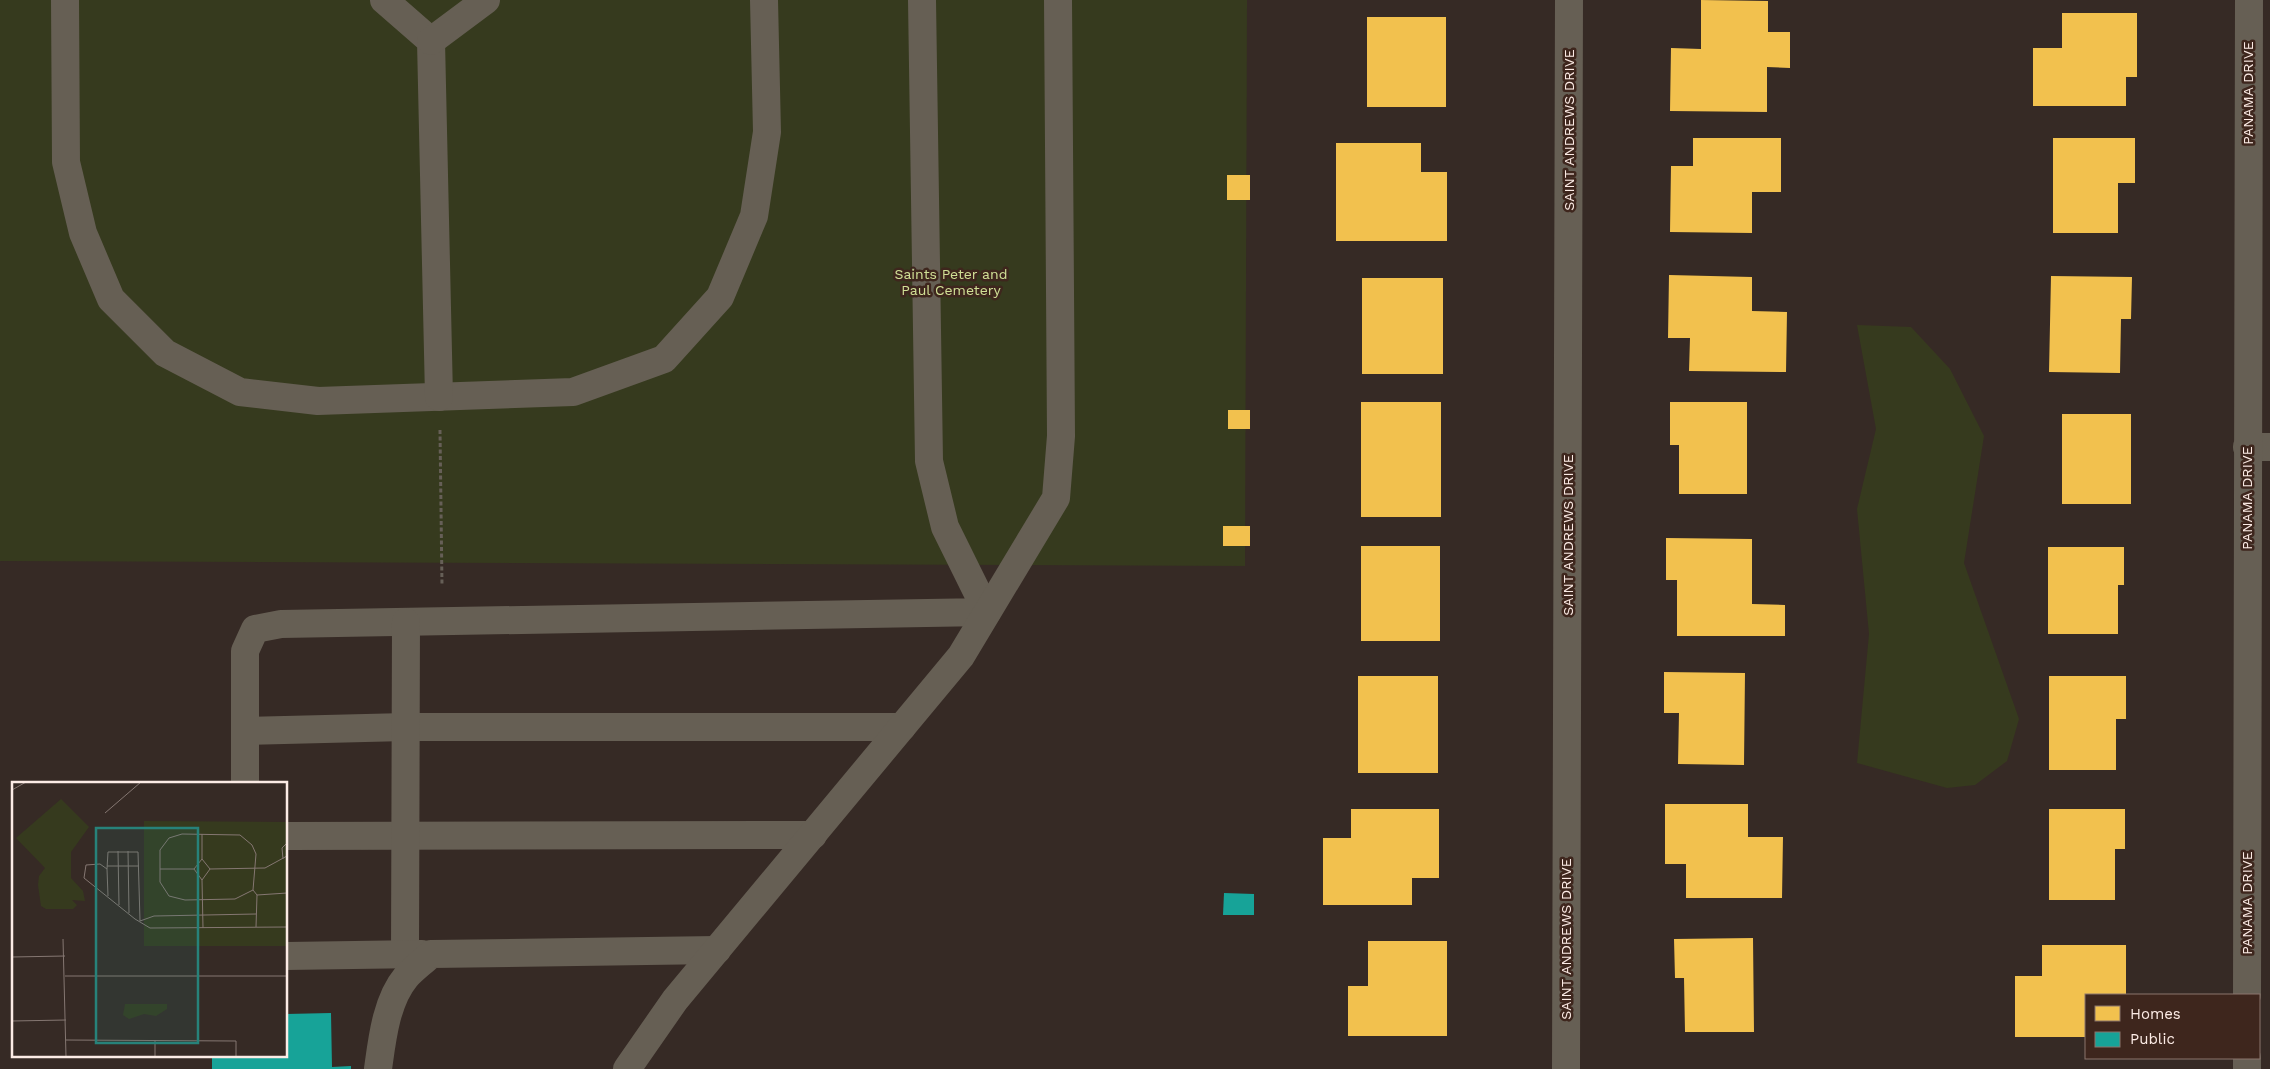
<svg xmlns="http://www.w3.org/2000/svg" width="2270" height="1069" font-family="'Work Sans',sans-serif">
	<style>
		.green { fill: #363a1e }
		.homes { fill: #f2c14e }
		.public { fill: #17a398 }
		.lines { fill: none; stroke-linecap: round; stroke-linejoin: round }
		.path { stroke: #665f57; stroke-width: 3; stroke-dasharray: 4 2.5; stroke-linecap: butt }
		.minor { stroke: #665f54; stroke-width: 28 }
		.labels { text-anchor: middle; stroke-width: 5; stroke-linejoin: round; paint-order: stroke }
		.street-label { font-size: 14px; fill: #fcebe5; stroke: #3e261d }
		.park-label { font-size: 14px; fill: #d1e096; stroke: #3e261d }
		.inset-road { fill: none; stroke: #857772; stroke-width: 1 }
		.view { fill: #27827a; fill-opacity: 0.15; stroke: #27827a; stroke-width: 2.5 }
		.inset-edge { fill: none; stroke: #fcebe5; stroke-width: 2.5 }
	</style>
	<rect width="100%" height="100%" fill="#362a25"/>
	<g class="green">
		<path d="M 0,0 L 1247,0 L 1245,566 L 0,561 Z"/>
		<path d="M 1857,325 L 1911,327 L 1950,369 L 1984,436 L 1964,563 L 2019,719 L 2007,761 L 1975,785 L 1947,788 L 1857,763 L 1869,634 L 1857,509 L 1876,429 Z"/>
	</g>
	<g class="homes">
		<path d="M 1701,0 L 1768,1 L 1768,32 L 1790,32 L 1790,68 L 1767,67 L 1767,112 L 1670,111 L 1671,48 L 1701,49 Z"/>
		<path d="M 2062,13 L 2137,13 L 2137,77 L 2126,77 L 2126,106 L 2033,106 L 2033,48 L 2062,48 Z"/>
		<rect x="1367" y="17" width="79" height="90"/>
		<path d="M 1693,138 L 1781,138 L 1781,192 L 1752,192 L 1752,233 L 1670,232 L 1671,166 L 1693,166 Z"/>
		<path d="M 2053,138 L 2135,138 L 2135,183 L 2118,183 L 2118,233 L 2053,233 Z"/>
		<path d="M 1336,143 L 1421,143 L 1421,172 L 1447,172 L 1447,241 L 1336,241 Z"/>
		<rect x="1227" y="175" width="23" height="25"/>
		<path d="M 1669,275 L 1752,277 L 1752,311 L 1787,312 L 1786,372 L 1689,371 L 1690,338 L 1668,338 Z"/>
		<path d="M 2051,276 L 2132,277 L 2131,319 L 2121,319 L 2120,373 L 2049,372 Z"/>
		<rect x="1362" y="278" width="81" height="96"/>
		<rect x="1361" y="402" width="80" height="115"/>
		<path d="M 1670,402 L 1747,402 L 1747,494 L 1679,494 L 1679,445 L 1670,445 Z"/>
		<rect x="1228" y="410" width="22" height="19"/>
		<rect x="2062" y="414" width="69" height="90"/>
		<rect x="1223" y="526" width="27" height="20"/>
		<path d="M 1666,538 L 1752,539 L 1752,604 L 1785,605 L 1785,636 L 1677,636 L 1677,580 L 1666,580 Z"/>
		<rect x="1361" y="546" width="79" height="95"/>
		<path d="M 2048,547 L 2124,547 L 2124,585 L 2118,585 L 2118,634 L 2048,634 Z"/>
		<path d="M 1664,672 L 1745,673 L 1744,765 L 1678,764 L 1679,713 L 1664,713 Z"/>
		<rect x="1358" y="676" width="80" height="97"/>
		<path d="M 2049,676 L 2126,676 L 2126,719 L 2116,719 L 2116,770 L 2049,770 Z"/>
		<path d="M 1665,804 L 1748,804 L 1748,837 L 1783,837 L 1782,898 L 1686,898 L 1686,864 L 1665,864 Z"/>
		<path d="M 1351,809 L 1439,809 L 1439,878 L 1412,878 L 1412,905 L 1323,905 L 1323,838 L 1351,838 Z"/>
		<path d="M 2049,809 L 2125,809 L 2125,849 L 2115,849 L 2115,900 L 2049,900 Z"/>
		<path d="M 1753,938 L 1754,1032 L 1685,1032 L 1684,978 L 1675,978 L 1674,939 Z"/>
		<path d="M 1368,941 L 1447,941 L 1447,1036 L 1348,1036 L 1348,986 L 1368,986 Z"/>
		<path d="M 2042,945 L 2126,945 L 2126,995 L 2086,995 L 2086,1037 L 2015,1037 L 2015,976 L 2042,976 Z"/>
	</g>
	<g class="public">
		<path d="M 1224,893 L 1254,894 L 1254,915 L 1223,915 Z"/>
		<path d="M 331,1013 L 332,1067 L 351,1066 L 351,1069 L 212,1069 L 212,1055 L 286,1055 L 286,1014 Z"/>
	</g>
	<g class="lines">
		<path class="path" d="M 440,430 L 442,586"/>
		<g class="minor">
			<path d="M 65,0 L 66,162 L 83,233 L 111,299 L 165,353 L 240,392 L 318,401 L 573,392 L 664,359 L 720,297 L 754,216 L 767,132 L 764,0"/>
			<path d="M 384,0 L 431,41 L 439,397"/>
			<path d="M 431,41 L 486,0"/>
			<path d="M 2247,447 L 2270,447"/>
			<path d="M 245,731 L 406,727 L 902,727"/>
			<path d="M 245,783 L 245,651 L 255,629 L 281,624 L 987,612 L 945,527 L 929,461 L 922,0"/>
			<path d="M 286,836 L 813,835"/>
			<path d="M 405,954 L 406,622"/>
			<path d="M 286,956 L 422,954"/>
			<path d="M 2247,995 L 2249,0"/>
			<path d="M 2247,1058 L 2247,1069"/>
			<path d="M 378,1069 C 382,1040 386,1001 406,977 C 413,969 423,962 431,954 L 717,950"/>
			<path d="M 627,1069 L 675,1000 L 961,656 L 1056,498 L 1061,436 L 1058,0"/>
			<path d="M 1566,1069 L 1569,0"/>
		</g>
	</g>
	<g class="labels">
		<g class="street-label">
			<text transform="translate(2248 93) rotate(-90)" y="5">PANAMA DRIVE</text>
			<text transform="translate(1569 130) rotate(-90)" y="5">SAINT ANDREWS DRIVE</text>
			<text transform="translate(2247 498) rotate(-90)" y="5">PANAMA DRIVE</text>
			<text transform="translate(1568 535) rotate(-90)" y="5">SAINT ANDREWS DRIVE</text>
			<text transform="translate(2247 903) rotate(-90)" y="5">PANAMA DRIVE</text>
			<text transform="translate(1566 939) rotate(-90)" y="5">SAINT ANDREWS DRIVE</text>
		</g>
		<g class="park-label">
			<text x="951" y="279">Saints Peter and<tspan x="951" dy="16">Paul Cemetery</tspan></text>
		</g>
	</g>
	<g transform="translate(12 782)">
		<rect width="275" height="275" fill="#362a25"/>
		<path d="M 49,17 L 77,45 L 59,70 L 59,96 L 71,109 L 73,119 L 60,118 L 65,123 L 61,127 L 34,127 L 29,124 L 26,103 L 27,94 L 33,86 L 4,56 ZM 132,39 L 275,40 L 275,164 L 132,164 ZM 113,222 L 155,222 L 155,227 L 144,234 L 132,232 L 117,237 L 111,233 Z" fill="#363a1e"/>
		<path class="inset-road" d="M 0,8 L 14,0M 93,31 L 129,0M 106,69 L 107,123M 116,69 L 117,131M 190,77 L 198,87 L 190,98M 271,77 L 270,66 L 275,61M 95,84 L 127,84M 95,87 L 96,70 L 126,70 L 128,139 L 142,134 L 244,132M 148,87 L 182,87 L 190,77 L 190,52M 182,87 L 190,98 L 191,146M 198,87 L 253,86 L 275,74M 241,108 L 223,117 L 173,118 L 157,114 L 148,100 L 148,68 L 157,56 L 170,52 L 228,53 L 240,63 L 244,72 L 241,108 L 245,113M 96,114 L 95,87 L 88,82 L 74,83 L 72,96 L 123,137 L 138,146 L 275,145M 244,145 L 245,113 L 275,111M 51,157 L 54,275M 0,175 L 53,174M 53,194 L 275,194M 0,239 L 54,238M 54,258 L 224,259 L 224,275M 143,258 L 143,275"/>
		<path class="view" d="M 84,46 L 186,46 L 186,261 L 84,261 Z"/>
		<rect width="275" height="275" class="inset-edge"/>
	</g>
	<rect x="2085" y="994" width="175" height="65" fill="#3e261d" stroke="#8a756d"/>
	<rect x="2095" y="1006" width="25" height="15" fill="#f2c14e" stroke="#8a756d"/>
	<text x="2130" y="1019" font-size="15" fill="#fcebe5">Homes</text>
	<rect x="2095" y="1032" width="25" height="15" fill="#17a398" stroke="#8a756d"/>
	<text x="2130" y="1044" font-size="15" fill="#fcebe5">Public</text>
</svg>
